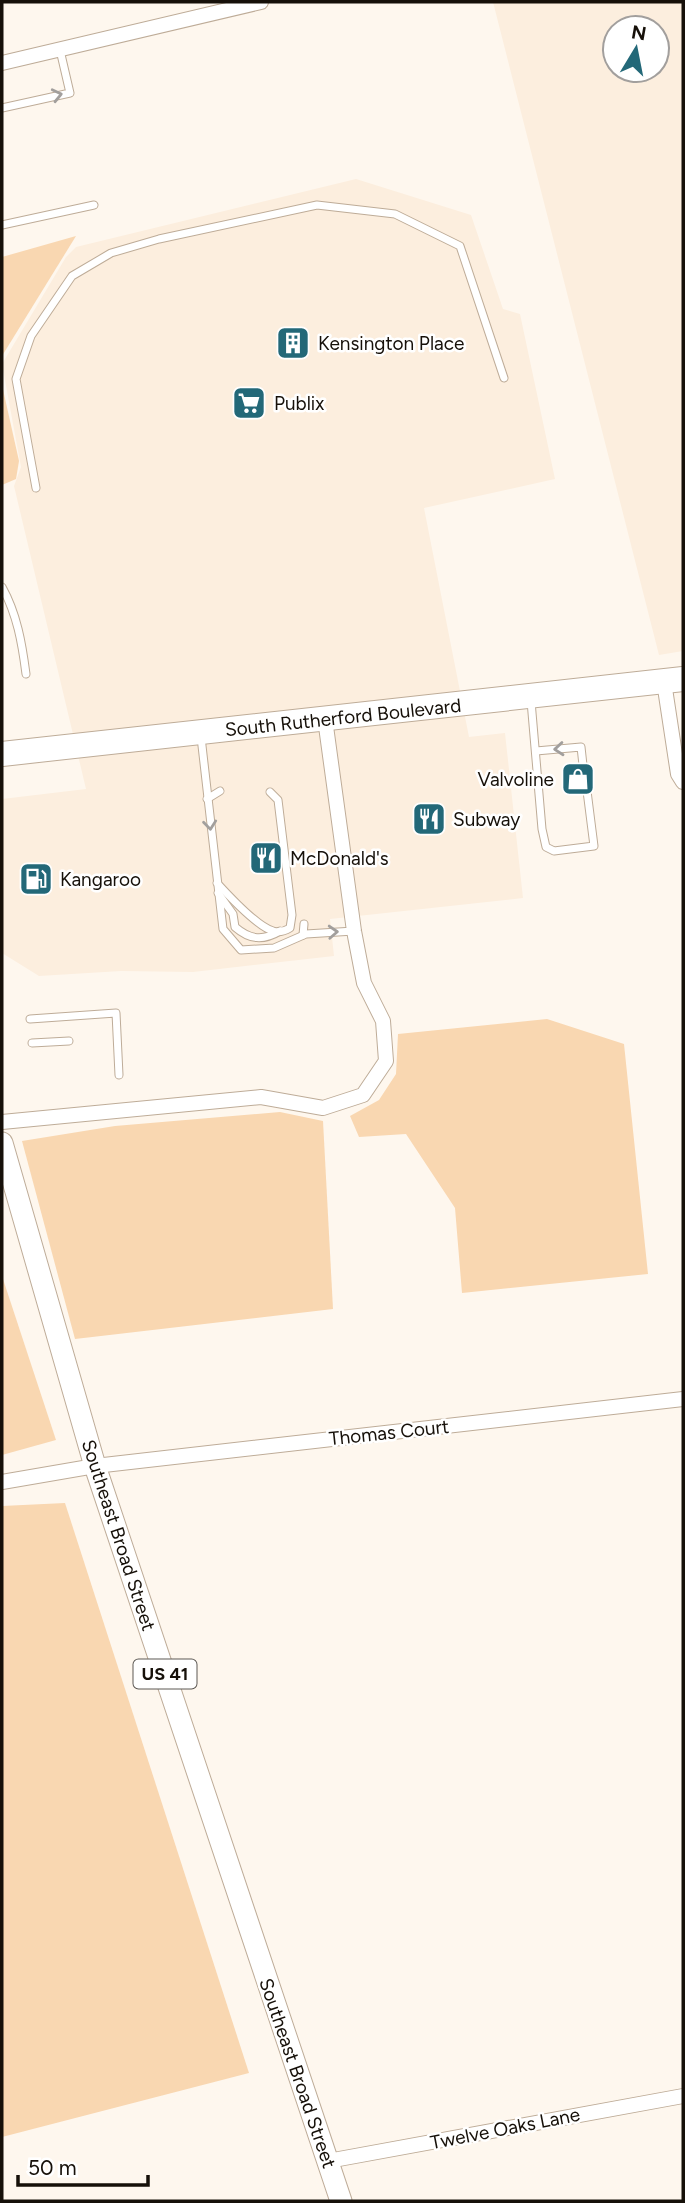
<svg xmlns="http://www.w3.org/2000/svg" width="685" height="2203" font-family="Figtree,sans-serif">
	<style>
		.built { fill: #fceede; fill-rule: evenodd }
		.green { fill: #f9d7b1 }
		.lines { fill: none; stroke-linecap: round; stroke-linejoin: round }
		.lane-casing { stroke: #beac98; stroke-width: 9 }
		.street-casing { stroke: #beac98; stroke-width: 16 }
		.primary-casing { stroke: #beac98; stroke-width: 23 }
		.highway-casing { stroke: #beac98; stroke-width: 26 }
		.lane { stroke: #fff; stroke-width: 7 }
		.street { stroke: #fff; stroke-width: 14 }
		.primary { stroke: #fff; stroke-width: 21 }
		.highway { stroke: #fff; stroke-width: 24 }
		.oneway { stroke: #a29f9d }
		.labels { text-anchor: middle; stroke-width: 5; stroke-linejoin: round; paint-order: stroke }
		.shield { fill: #fff; stroke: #5c5853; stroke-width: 2 }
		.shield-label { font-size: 18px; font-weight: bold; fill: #161009 }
		.poi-label { font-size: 19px; fill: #161009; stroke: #fff; text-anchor: start }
		.street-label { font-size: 19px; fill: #161009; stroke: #fff }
	</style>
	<rect width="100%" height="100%" fill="#fef7ee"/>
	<g class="built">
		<path d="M 493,2 L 683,2 L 683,651 L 659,655 ZM 615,28 L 657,28 L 657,70 L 615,70 Z"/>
		<path d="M 356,179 L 471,215 L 503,309 L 520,314 L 555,479 L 424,508 L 469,737 L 505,733 L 523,898 L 330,919 L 334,956 L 193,972 L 121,971 L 39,976 L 2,953 L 2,799 L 86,789 L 14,486 L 21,467 L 2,364 L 66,257 L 76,247 Z"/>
	</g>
	<g class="green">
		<path d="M 76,236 L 2,356 L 2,257 Z"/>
		<path d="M 2,385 L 19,461 L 16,479 L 2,485 Z"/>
		<path d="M 547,1019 L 624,1044 L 648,1274 L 462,1293 L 455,1208 L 406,1134 L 359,1137 L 350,1116 L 379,1100 L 396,1074 L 398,1034 Z"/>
		<path d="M 280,1112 L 323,1121 L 333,1309 L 75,1339 L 22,1141 L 115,1126 Z"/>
		<path d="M 2,1276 L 56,1440 L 2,1455 Z"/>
		<path d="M 65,1503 L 249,2073 L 2,2137 L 2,1506 Z"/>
	</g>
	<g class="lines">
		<defs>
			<g id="lane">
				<path d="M 2,108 L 70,93 L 60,50"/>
				<path d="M 2,225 L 94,205"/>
				<path d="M 36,488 L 16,379 L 31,336 L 72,276 L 111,253 L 159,239 L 317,205 L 395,214 L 460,246 L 504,378"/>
				<path d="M 2,587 C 17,614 22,643 26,674"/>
				<path d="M 531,701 L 542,829 L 546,847 L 554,851 L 594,846 L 587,791"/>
				<path d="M 201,737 L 223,929 L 241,950 L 274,948 L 306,934 L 354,931"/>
				<path d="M 536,751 L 581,747 L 583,765"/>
				<path d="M 207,799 L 220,791"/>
				<path d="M 217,883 C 228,895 258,927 273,931 C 279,933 285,931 290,928 L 292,915 L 278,800 L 270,792"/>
				<path d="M 218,893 L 233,914 L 235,927 C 250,940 263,941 280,931"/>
				<path d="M 303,935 L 304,924"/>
				<path d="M 30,1019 L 116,1013 L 119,1075"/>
				<path d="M 32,1043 L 69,1041"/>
			</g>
			<g id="street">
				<path d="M 2,63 L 261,2"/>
				<path d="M 664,682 L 678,774 L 683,782"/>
				<path d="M 2,1122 L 261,1097 L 323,1108 L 363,1095 L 386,1061 L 383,1021 L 364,983 L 354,931 L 325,719"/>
				<path d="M 2,1482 L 95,1466 L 683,1399"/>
				<path d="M 328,2161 L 683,2096"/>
			</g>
			<path id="primary" d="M 2,1143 L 95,1466 L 341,2201"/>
			<path id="highway" d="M 2,754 L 683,679"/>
		</defs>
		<use href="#lane" class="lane-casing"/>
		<use href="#street" class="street-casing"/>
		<use href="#primary" class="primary-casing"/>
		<use href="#highway" class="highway-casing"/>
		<use href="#lane" class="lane"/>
		<use href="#street" class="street"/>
		<use href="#primary" class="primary"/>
		<use href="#highway" class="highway"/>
	</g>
	<defs><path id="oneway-chevron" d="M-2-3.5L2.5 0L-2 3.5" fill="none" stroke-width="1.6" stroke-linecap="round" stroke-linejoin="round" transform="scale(1.75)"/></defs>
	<g class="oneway">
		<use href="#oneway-chevron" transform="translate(57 95) rotate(-13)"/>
		<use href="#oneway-chevron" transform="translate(559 749) rotate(175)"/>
		<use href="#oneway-chevron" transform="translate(210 825) rotate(84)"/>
		<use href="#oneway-chevron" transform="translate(333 932) rotate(-3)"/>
	</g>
	<defs>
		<symbol id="building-square" viewBox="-11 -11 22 22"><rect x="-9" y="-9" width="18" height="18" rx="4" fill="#236878" stroke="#fff"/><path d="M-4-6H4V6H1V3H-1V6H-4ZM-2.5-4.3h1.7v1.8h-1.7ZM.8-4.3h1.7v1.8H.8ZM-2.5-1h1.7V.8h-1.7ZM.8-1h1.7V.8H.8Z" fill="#fff"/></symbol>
		<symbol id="supermarket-square" viewBox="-11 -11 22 22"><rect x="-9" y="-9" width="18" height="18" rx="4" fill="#236878" stroke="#fff"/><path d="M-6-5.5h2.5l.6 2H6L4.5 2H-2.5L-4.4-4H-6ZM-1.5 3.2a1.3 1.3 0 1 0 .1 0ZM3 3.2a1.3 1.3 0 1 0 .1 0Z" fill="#fff"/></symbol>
		<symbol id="shop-square" viewBox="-11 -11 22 22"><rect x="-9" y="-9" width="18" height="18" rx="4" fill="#236878" stroke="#fff"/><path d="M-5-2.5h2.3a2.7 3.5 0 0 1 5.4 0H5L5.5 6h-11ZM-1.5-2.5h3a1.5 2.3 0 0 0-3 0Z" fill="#fff"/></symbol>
		<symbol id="restaurant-square" viewBox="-11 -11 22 22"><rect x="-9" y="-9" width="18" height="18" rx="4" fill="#236878" stroke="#fff"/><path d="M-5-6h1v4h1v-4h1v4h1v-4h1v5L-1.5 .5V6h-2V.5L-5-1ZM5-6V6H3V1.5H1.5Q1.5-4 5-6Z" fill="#fff"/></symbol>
		<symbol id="fuel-square" viewBox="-11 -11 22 22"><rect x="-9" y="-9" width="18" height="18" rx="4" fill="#236878" stroke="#fff"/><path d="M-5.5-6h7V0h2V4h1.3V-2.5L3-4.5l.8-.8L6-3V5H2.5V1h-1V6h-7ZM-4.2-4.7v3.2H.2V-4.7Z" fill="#fff"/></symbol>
	</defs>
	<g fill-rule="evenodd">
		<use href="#building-square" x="274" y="324" width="38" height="38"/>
		<use href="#supermarket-square" x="230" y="384" width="38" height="38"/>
		<use href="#shop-square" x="559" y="760" width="38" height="38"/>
		<use href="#restaurant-square" x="410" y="800" width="38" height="38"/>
		<use href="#restaurant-square" x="247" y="839" width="38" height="38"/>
		<use href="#fuel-square" x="17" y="860" width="38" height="38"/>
	</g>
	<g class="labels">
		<rect class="shield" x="133.5" y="1659.5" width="63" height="29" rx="5"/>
		<g class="shield-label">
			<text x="165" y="1680">US 41</text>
		</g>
		<g class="poi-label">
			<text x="318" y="350">Kensington Place</text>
			<text x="274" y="410">Publix</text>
			<text x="554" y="786" text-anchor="end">Valvoline</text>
			<text x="453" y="826">Subway</text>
			<text x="290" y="865">McDonald's</text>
			<text x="60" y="886">Kangaroo</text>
		</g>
		<g class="street-label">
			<text transform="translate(343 717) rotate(-6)" y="7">South Rutherford Boulevard</text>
			<text transform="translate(389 1432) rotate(-6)" y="7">Thomas Court</text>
			<text transform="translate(119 1535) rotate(72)" y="7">Southeast Broad Street</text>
			<text transform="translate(298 2073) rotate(71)" y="7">Southeast Broad Street</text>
			<text transform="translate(505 2128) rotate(-11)" y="7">Twelve Oaks Lane</text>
		</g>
	</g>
	<rect width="685" height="2203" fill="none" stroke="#161009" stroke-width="7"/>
	<g transform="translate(636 49) rotate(10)"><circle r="33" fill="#ffffff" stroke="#a29f9d" stroke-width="2"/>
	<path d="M0-5L12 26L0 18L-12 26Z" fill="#236878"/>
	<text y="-10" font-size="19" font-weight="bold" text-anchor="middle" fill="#161009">N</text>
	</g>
	<path d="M18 2175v10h130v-10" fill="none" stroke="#161009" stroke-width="3.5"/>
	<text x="28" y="2175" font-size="21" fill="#161009" stroke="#ffffff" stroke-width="5" paint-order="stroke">50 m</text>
</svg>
